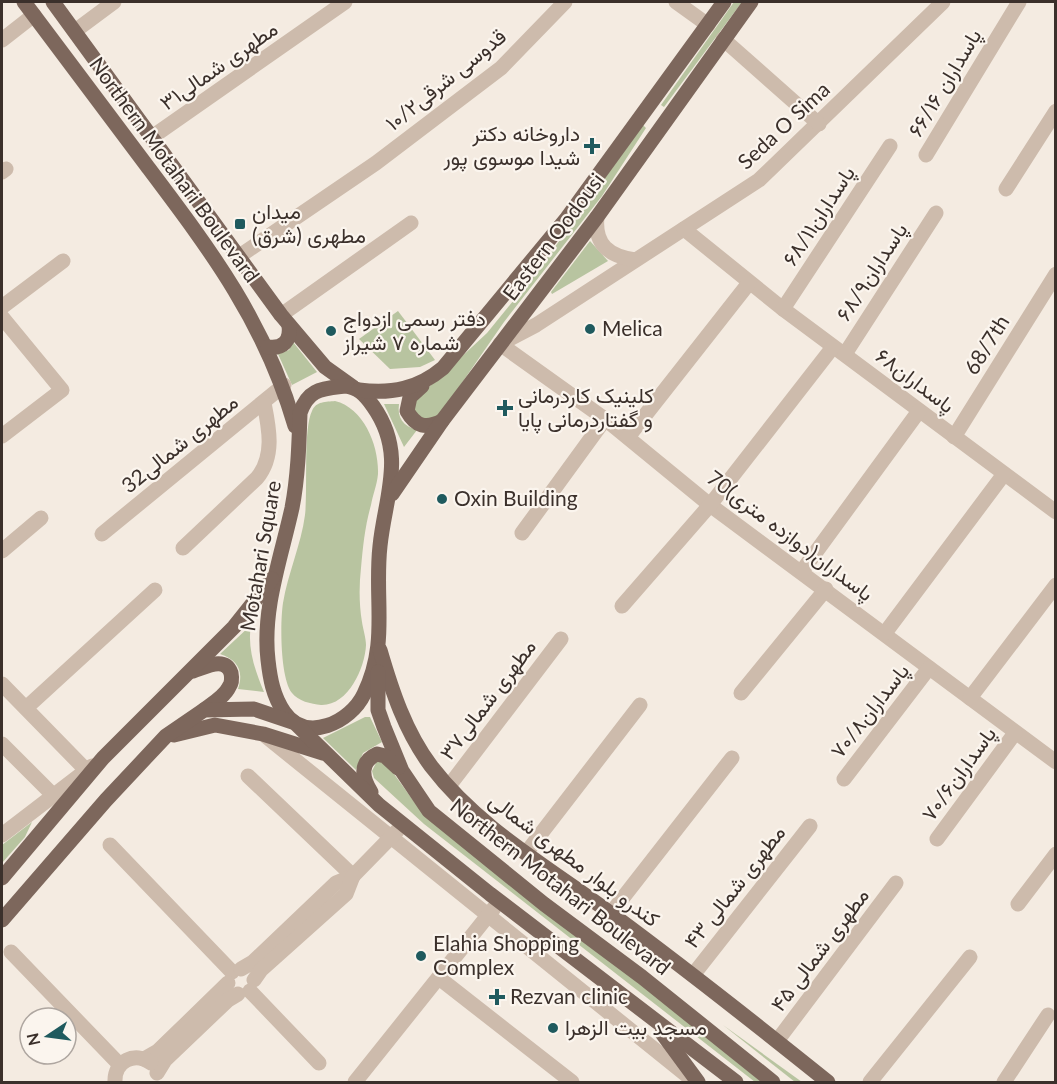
<svg xmlns="http://www.w3.org/2000/svg" width="1057" height="1084" font-family="Lato,Vazirmatn,sans-serif">
	<style>
		.green { fill: #b8c4a0 }
		.lines { fill: none; stroke-linecap: round; stroke-linejoin: round }
		.minor { stroke: #cdbbac; stroke-width: 15 }
		.major { stroke: #7d675c; stroke-width: 15 }
		.poi-dot { fill: #1f5a5e; stroke: #fbf5ee; stroke-width: 2 }
		.labels { text-anchor: middle; stroke-width: 4.5; stroke-linejoin: round; paint-order: stroke }
		.street-label { font-size: 21px; fill: #3b302b; stroke: #fbf5ee }
		.poi-label { font-size: 21px; fill: #3b302b; stroke: #fbf5ee; text-anchor: start }
	</style>
	<rect width="100%" height="100%" fill="#f4ebe1"/>
	<g class="green">
		<path d="M 734,2 L 742,2 L 664,107 L 661,105 Z"/>
		<path d="M 643,125 L 646,128 L 602,196 L 504,322 L 441,413 L 429,421 L 414,415 L 413,402 L 487,333 L 539,269 Z"/>
		<path d="M 590,241 L 608,261 L 552,294 L 551,292 Z"/>
		<path d="M 398,311 L 435,360 L 420,367 L 390,369 L 359,339 Z"/>
		<path d="M 293,342 L 317,372 L 292,385 L 278,354 L 289,350 Z"/>
		<path d="M 335,401 C 364,408 379,446 378,474 C 377,485 373,494 371,505 C 365,526 363,546 361,568 C 359,586 359,604 362,622 C 363,629 366,638 366,645 C 365,668 348,706 321,705 C 311,704 298,701 292,693 C 280,678 280,622 283,603 C 288,573 301,545 305,515 C 308,489 303,429 312,411 C 316,401 326,402 335,401 Z"/>
		<path d="M 384,404 L 399,404 C 397,418 403,426 417,430 L 404,447 Z"/>
		<path d="M 251,625 C 247,647 255,671 264,692 L 238,689 C 244,671 238,660 220,654 Z"/>
		<path d="M 365,717 L 370,717 L 382,742 L 363,753 L 356,770 L 323,738 Z"/>
		<path d="M 377,761 L 386,763 L 415,803 L 762,1082 L 755,1082 L 424,824 L 374,778 L 372,771 Z"/>
		<path d="M 32,822 L 25,837 L 2,863 L 2,845 Z"/>
		<path d="M 723,1025 L 802,1082 L 795,1082 Z"/>
	</g>
	<g class="lines">
		<g class="minor">
			<path d="M 676,2 L 708,25"/>
			<path d="M 943,2 L 759,180 L 536,325 L 500,344 L 605,419 L 710,505 L 1056,762"/>
			<path d="M 75,31 L 114,2"/>
			<path d="M 723,39 L 819,124"/>
			<path d="M 2,40 L 34,15"/>
			<path d="M 152,137 L 345,2"/>
			<path d="M 926,155 L 1019,2"/>
			<path d="M 2,172 L 6,169"/>
			<path d="M 1006,189 L 1056,111"/>
			<path d="M 597,217 C 594,245 609,256 635,260"/>
			<path d="M 684,229 L 783,309 L 1056,512"/>
			<path d="M 238,257 L 376,163 L 501,68 L 565,2"/>
			<path d="M 2,307 L 63,261"/>
			<path d="M 783,309 L 890,146"/>
			<path d="M 281,315 L 411,223"/>
			<path d="M 2,317 L 62,390 L 2,436"/>
			<path d="M 845,354 L 936,213"/>
			<path d="M 628,437 L 749,283"/>
			<path d="M 954,437 L 1056,274"/>
			<path d="M 522,533 L 605,419"/>
			<path d="M 102,534 L 284,385"/>
			<path d="M 183,548 L 257,478 C 275,456 269,428 264,403"/>
			<path d="M 2,551 L 41,518"/>
			<path d="M 802,571 L 919,411"/>
			<path d="M 622,606 L 710,505 L 833,347"/>
			<path d="M 885,633 L 1004,474"/>
			<path d="M 2,684 L 86,770"/>
			<path d="M 741,693 L 826,589"/>
			<path d="M 970,698 L 1056,585"/>
			<path d="M 26,708 L 155,590"/>
			<path d="M 263,734 L 695,1082"/>
			<path d="M 2,744 L 54,796"/>
			<path d="M 248,776 L 353,876"/>
			<path d="M 844,779 L 929,668"/>
			<path d="M 449,786 L 561,639"/>
			<path d="M 2,835 L 92,766"/>
			<path d="M 937,839 L 1015,733"/>
			<path d="M 110,845 L 232,972"/>
			<path d="M 526,853 L 640,705"/>
			<path d="M 1018,904 L 1056,854"/>
			<path d="M 611,913 L 732,758"/>
			<path d="M 11,952 L 120,1065"/>
			<path d="M 241,969 L 253,962 L 336,883 L 353,876 L 397,831"/>
			<path d="M 693,975 L 810,826"/>
			<path d="M 439,978 L 572,1082"/>
			<path d="M 254,980 L 261,970 L 346,894 L 353,876"/>
			<path d="M 250,991 L 319,1063"/>
			<path d="M 777,1041 L 896,883"/>
			<path d="M 144,1059 L 158,1051 L 228,983"/>
			<path d="M 157,1073 L 165,1060 L 228,1000 L 238,994"/>
			<path d="M 115,1082 C 114,1061 135,1051 151,1063"/>
			<path d="M 355,1082 L 494,908"/>
			<path d="M 870,1082 L 970,957"/>
			<path d="M 1004,1082 L 1048,1015"/>
		</g>
		<g class="major">
			<path d="M 24,2 C 65,56 106,111 147,166 C 211,251 265,322 295,426"/>
			<path d="M 53,2 L 281,315 L 325,367 L 353,387"/>
			<path d="M 268,347 C 283,349 291,341 289,325"/>
			<path d="M 345,386 C 358,387 365,395 373,406 C 407,454 385,496 380,546 C 374,600 389,643 364,694 C 351,722 306,744 284,712 C 273,696 270,678 268,660 C 262,609 281,558 292,508 C 298,477 299,445 300,413 C 308,389 321,389 345,386 Z"/>
			<path d="M 422,386 L 410,397 L 407,411 C 416,427 426,429 442,421"/>
			<path d="M 359,390 C 392,394 418,389 443,368 L 567,218 L 724,2"/>
			<path d="M 392,494 L 442,421 L 597,217 L 751,2"/>
			<path d="M 380,650 C 392,691 405,731 431,766 C 479,829 550,868 613,915 C 686,969 757,1025 828,1082"/>
			<path d="M 193,671 C 206,667 225,656 231,673 C 232,678 232,683 229,687 C 225,696 212,704 204,710"/>
			<path d="M 378,672 L 378,710 L 384,727 L 402,771 L 429,811 L 544,904 L 642,977 L 773,1082"/>
			<path d="M 174,735 L 215,725 L 263,734 L 323,753"/>
			<path d="M 371,792 C 362,778 359,762 377,754 L 385,756 L 398,768"/>
			<path d="M 2,878 L 103,758 L 234,627 L 272,579"/>
			<path d="M 2,920 L 106,800 L 166,736 L 204,710 L 254,709 L 295,723 L 379,805 L 490,894 L 736,1082"/>
			<path d="M 662,1033 L 698,1082"/>
		</g>
	</g>
	<g class="poi-dot">
		<path d="M589 137h6v6h6v6h-6v6h-6v-6h-6v-6h6z"/>
		<rect x="234" y="218" width="12" height="12" rx="3"/>
		<circle cx="590" cy="329" r="6"/>
		<circle cx="331" cy="331" r="6"/>
		<path d="M502 399h6v6h6v6h-6v6h-6v-6h-6v-6h6z"/>
		<circle cx="442" cy="499" r="6"/>
		<circle cx="421" cy="956" r="6"/>
		<path d="M494 988h6v6h6v6h-6v6h-6v-6h-6v-6h6z"/>
		<circle cx="553" cy="1028" r="6"/>
	</g>
	<g class="labels">
		<g class="street-label">
			<text transform="translate(219 66) rotate(-35)" y="7">مطهرى شمالى۳۱</text>
			<text transform="translate(446 80) rotate(-39)" y="7">قدوسی شرقی۱۰/۲</text>
			<text transform="translate(945 83) rotate(-59)" y="7">پاسداران ۶۶/۱۶</text>
			<text transform="translate(784 126) rotate(-43)" y="7">Seda O Sima</text>
			<text transform="translate(174 170) rotate(54)" y="7">Northern Motahari Boulevard</text>
			<text transform="translate(819 216) rotate(-57)" y="7">پاسداران۶۸/۱۱</text>
			<text transform="translate(554 237) rotate(-53)" y="7">Eastern Qodousi</text>
			<text transform="translate(872 272) rotate(-57)" y="7">پاسداران۶۸/۹</text>
			<text transform="translate(987 345) rotate(-58)" y="7">68/7th</text>
			<text transform="translate(915 381) rotate(37)" y="7">پاسداران۶۸</text>
			<text transform="translate(180 444) rotate(-39)" y="7">32مطهرى شمالى</text>
			<text transform="translate(790 536) rotate(37)" y="7">70پاسداران(دوازده متری)</text>
			<text transform="translate(261 556) rotate(-80)" y="7">Motahari Square</text>
			<text transform="translate(488 700) rotate(-53)" y="7">مطهرى شمالى۳۷</text>
			<text transform="translate(870 711) rotate(-52)" y="7">پاسداران۷۰/۸</text>
			<text transform="translate(959 774) rotate(-54)" y="7">پاسداران۷۰/۶</text>
			<text transform="translate(574 860) rotate(37)" y="7">کندرو بلوار مطهری شمالی</text>
			<text transform="translate(560 887) rotate(38)" y="7">Northern Motahari Boulevard</text>
			<text transform="translate(735 887) rotate(-52)" y="7">مطهرى شمالى ۴۳</text>
			<text transform="translate(820 950) rotate(-53)" y="7">مطهرى شمالى ۴۵</text>
		</g>
		<g class="poi-label">
			<text x="580" y="141" text-anchor="end">داروخانه دکتر<tspan x="580" dy="24">شیدا موسوی پور</tspan></text>
			<text x="252" y="219">میدان<tspan x="252" dy="24">مطهری (شرق)</tspan></text>
			<text x="343" y="326">دفتر رسمی ازدواج<tspan x="343" dy="24">شماره ۷ شیراز</tspan></text>
			<text x="602" y="336">Melica</text>
			<text x="518" y="403">کلینیک کاردرمانی<tspan x="518" dy="24">و گفتاردرمانی پایا</tspan></text>
			<text x="454" y="506">Oxin Building</text>
			<text x="433" y="951">Elahia Shopping<tspan x="433" dy="24">Complex</tspan></text>
			<text x="510" y="1004">Rezvan clinic</text>
			<text x="565" y="1035">مسجد بیت الزهرا</text>
		</g>
	</g>
	<rect width="1057" height="1084" fill="none" stroke="#3b302b" stroke-width="6"/>
	<g transform="translate(48 1036) rotate(257)"><circle r="28" fill="#fbf5ee" stroke="#aea6a0" stroke-width="1.5"/>
	<path d="M0-4.5L10 22L0 15L-10 22Z" fill="#1f5a5e"/>
	<text y="-9" font-size="16" font-weight="bold" text-anchor="middle" fill="#3b302b">N</text>
	</g>
</svg>
